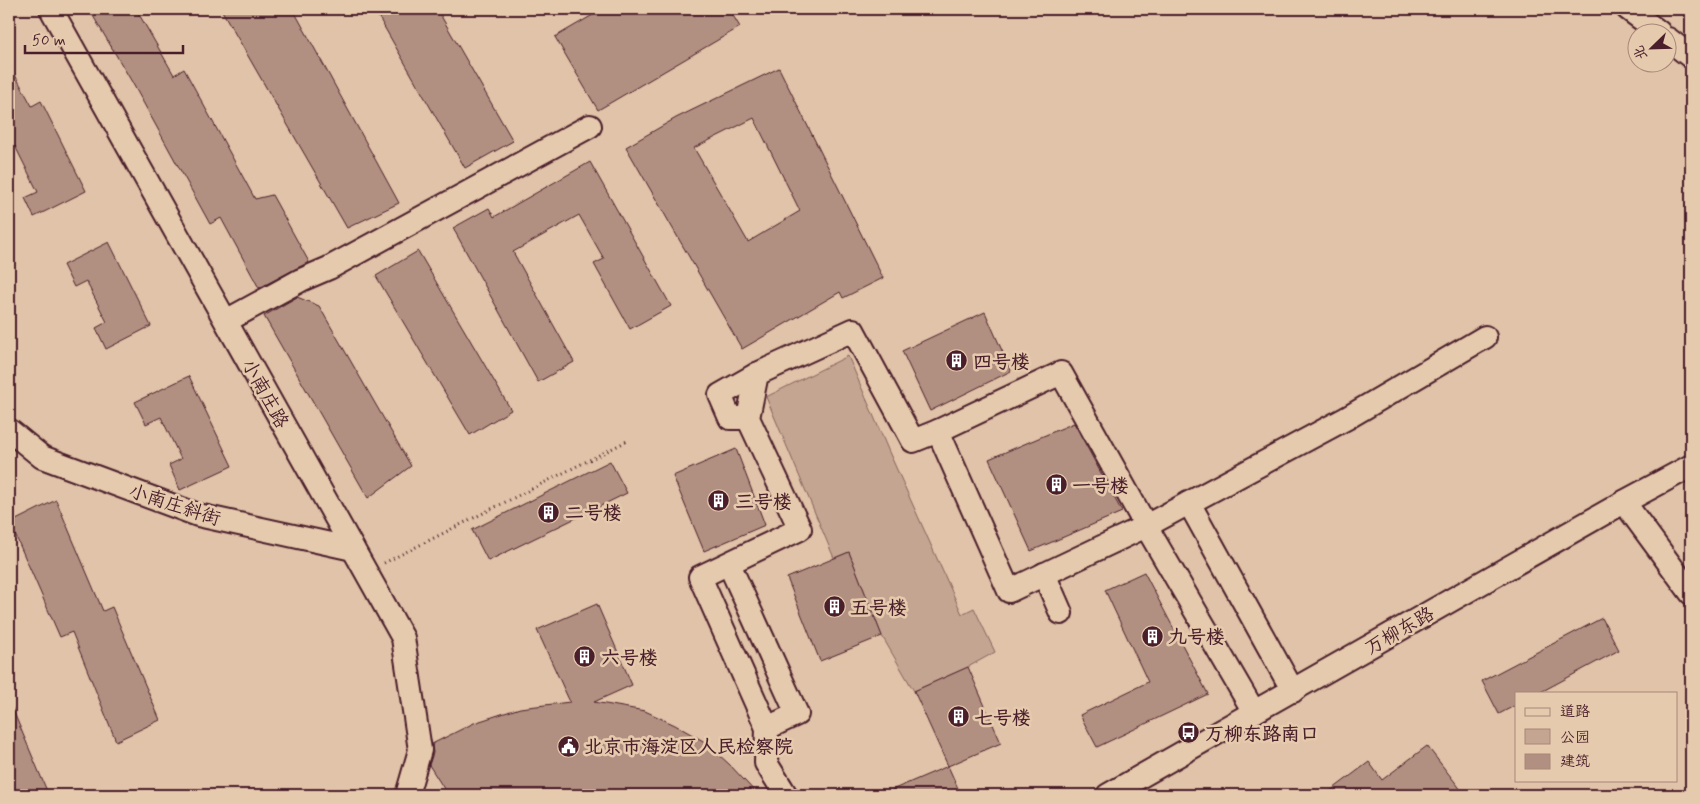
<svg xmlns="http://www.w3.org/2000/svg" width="1700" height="804" font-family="Mynerve,'LXGW WenKai TC',sans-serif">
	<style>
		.green { fill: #c4a591; stroke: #87625e }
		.building { fill: #b29081; stroke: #4a1f2b; fill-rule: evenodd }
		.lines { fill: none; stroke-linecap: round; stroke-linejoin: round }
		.minor-casing { stroke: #4a1f2b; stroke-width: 26 }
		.path { stroke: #4a1f2b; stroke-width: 3; stroke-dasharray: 1 4; stroke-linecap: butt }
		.minor { stroke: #e6caad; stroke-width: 22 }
		.labels { text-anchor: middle; stroke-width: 5; stroke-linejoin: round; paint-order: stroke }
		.poi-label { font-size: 19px; font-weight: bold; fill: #4a1f2b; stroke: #e6caad; text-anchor: start }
		.street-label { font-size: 19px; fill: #4a1f2b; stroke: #e6caad }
	</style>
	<rect width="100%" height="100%" fill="#e0c3a8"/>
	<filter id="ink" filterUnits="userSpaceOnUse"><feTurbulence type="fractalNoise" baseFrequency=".02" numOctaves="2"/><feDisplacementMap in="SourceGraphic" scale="10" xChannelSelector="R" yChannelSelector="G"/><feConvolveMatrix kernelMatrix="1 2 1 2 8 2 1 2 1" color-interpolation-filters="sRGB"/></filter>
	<g filter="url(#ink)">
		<path class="green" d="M 848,356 L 889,452 L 962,614 L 974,608 L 995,652 L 968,667 L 914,691 L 882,636 L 849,552 L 834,558 L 766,397 Z"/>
		<g class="building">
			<path d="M 89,9 L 136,9 L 174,75 L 184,69 L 255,199 L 272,195 L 309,262 L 259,288 L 221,218 L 210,224 L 132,82 Z"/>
			<path d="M 221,9 L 293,9 L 399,203 L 347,228 Z"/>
			<path d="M 374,9 L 437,9 L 513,141 L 465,168 Z"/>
			<path d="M 603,9 L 729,9 L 740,27 L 598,110 L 555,37 Z"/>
			<path d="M 9,64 L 32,106 L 41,101 L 86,191 L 34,217 L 25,198 L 38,192 L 15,146 L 9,149 Z"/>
			<path d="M 779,68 L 883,278 L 843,298 L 840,292 L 742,349 L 626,147 L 676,118 ZM 754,118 L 800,211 L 748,242 L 694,148 Z"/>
			<path d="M 590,162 L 671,306 L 630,329 L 594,264 L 604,259 L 579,215 L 513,252 L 574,362 L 538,382 L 453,228 L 489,208 L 494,217 Z"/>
			<path d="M 109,242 L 151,326 L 106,349 L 96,328 L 107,322 L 86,281 L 74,287 L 63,265 Z"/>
			<path d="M 418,251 L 511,410 L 470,435 L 376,276 Z"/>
			<path d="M 297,297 L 319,306 L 411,466 L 368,498 L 264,316 Z"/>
			<path d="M 985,312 L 1011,371 L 930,411 L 902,351 Z"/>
			<path d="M 189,376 L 232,466 L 180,490 L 169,465 L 181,459 L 161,417 L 146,424 L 135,402 Z"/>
			<path d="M 1074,423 L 1122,512 L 1031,551 L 989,459 Z"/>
			<path d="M 736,449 L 765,525 L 704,551 L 673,476 Z"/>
			<path d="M 610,461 L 627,493 L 488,561 L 472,530 Z"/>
			<path d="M 56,500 L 103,611 L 112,607 L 160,720 L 116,741 L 72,632 L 60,637 L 10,523 Z"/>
			<path d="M 849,552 L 882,636 L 820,661 L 787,578 Z"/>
			<path d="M 1144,572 L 1208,694 L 1097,747 L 1080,715 L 1148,682 L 1105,590 Z"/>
			<path d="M 597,604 L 632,685 L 594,702 L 645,711 L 675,725 L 705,742 L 730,765 L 758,795 L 448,795 L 429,765 L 433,753 L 432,744 L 474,723 L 520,708 L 570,702 L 537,630 Z"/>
			<path d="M 1602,618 L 1619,650 L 1539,693 L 1516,693 L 1516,705 L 1499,714 L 1482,681 Z"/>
			<path d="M 968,667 L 1001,743 L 948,766 L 914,691 Z"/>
			<path d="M 9,701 L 47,791 L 38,795 L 9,795 Z"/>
			<path d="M 1427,746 L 1465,795 L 1325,795 L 1369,762 L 1382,780 Z"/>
			<path d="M 948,766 L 961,795 L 880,795 Z"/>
		</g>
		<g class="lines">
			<defs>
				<g id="minor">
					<path d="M 51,9 L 403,638 L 420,750 L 407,795"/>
					<path d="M 1628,9 L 1659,32"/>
					<path d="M 1668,39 L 1691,57"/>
					<path d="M 226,321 L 301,280 L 329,268 L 590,126"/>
					<path d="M 748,418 L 730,418 L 720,395 L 757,374"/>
					<path d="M 9,430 L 42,457 L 198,515 L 353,549"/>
					<path d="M 938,431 L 1061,373 L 1146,526 L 1347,418 L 1485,337"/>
					<path d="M 1624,502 L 1691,593"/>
					<path d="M 1189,503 L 1293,691"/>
					<path d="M 729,564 L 797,714 L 767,728"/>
					<path d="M 1044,574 L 1061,613"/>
					<path d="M 786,795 L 766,763 L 767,728 L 700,577 L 800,529 L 748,418 L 757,374 L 853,330 L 913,441 L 938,431 L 1009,591 L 1146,526 L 1254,712"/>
					<path d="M 1108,795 L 1624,502 L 1691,466"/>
				</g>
			</defs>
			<use href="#minor" class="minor-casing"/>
			<path class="path" d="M 384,563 L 627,441"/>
			<use href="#minor" class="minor"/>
		</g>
	</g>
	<defs>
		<symbol id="building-disc" viewBox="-11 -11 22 22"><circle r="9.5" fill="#4a1f2b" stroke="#e6caad"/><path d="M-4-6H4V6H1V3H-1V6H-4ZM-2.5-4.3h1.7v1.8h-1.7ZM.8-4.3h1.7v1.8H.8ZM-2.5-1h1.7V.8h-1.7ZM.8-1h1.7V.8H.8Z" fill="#fff"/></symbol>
		<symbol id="bus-disc" viewBox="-11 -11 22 22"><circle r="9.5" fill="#4a1f2b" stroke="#e6caad"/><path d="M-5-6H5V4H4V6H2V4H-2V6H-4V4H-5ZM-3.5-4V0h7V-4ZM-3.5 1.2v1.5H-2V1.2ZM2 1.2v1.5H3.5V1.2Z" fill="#fff"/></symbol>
		<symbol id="civic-disc" viewBox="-11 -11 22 22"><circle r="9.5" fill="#4a1f2b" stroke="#e6caad"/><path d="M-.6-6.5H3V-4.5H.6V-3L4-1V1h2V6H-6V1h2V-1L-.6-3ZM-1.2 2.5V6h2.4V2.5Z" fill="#fff"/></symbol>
	</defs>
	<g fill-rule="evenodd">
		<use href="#building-disc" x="944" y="348" width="25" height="25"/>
		<use href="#building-disc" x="1044" y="472" width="25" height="25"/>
		<use href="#building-disc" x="706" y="488" width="25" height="25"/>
		<use href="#building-disc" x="536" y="500" width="25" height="25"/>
		<use href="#building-disc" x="822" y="594" width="25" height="25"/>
		<use href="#building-disc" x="1140" y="624" width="25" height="25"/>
		<use href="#building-disc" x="572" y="644" width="25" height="25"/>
		<use href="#building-disc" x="946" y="704" width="25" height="25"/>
		<use href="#bus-disc" x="1176" y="720" width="25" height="25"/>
		<use href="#civic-disc" x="556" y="734" width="25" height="25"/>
	</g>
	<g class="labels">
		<g class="poi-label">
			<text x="973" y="368">四号楼</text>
			<text x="1072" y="492">一号楼</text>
			<text x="735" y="508">三号楼</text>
			<text x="565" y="519">二号楼</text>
			<text x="850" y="614">五号楼</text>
			<text x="1168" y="643">九号楼</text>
			<text x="601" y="664">六号楼</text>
			<text x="974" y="724">七号楼</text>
			<text x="1205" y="740">万柳东路南口</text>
			<text x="584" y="753">北京市海淀区人民检察院</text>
		</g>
		<g class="street-label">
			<text transform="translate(266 393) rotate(61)" y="7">小南庄路</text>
			<text transform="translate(175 504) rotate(18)" y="7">小南庄斜街</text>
			<text transform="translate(1399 630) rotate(-30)" y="7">万柳东路</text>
		</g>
	</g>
	<rect width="1700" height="804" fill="none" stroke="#e6caad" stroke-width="30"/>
	<rect x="15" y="15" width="1670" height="774" fill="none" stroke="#4a1f2b" stroke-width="2" filter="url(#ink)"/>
	<rect x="1515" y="692" width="162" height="90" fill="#e6caad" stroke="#a88679"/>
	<rect x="1525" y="708" width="25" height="8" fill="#e6caad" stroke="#a88679"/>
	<text x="1560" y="716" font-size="15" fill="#4a1f2b">道路</text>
	<rect x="1525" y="729" width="25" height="15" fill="#c4a591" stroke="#a88679"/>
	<text x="1560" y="742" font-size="15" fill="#4a1f2b">公园</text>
	<rect x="1525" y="754" width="25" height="15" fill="#b29081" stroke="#a88679"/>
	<text x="1560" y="766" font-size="15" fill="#4a1f2b">建筑</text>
	<g transform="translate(1652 48) rotate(247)"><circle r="24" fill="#e6caad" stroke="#a88679"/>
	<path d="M0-4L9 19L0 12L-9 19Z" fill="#4a1f2b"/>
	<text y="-8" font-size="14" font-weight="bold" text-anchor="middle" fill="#4a1f2b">北</text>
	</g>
	<path d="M25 45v8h158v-8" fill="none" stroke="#4a1f2b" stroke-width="2.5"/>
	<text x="32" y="45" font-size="15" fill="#4a1f2b" stroke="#e6caad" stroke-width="4" paint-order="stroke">50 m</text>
</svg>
